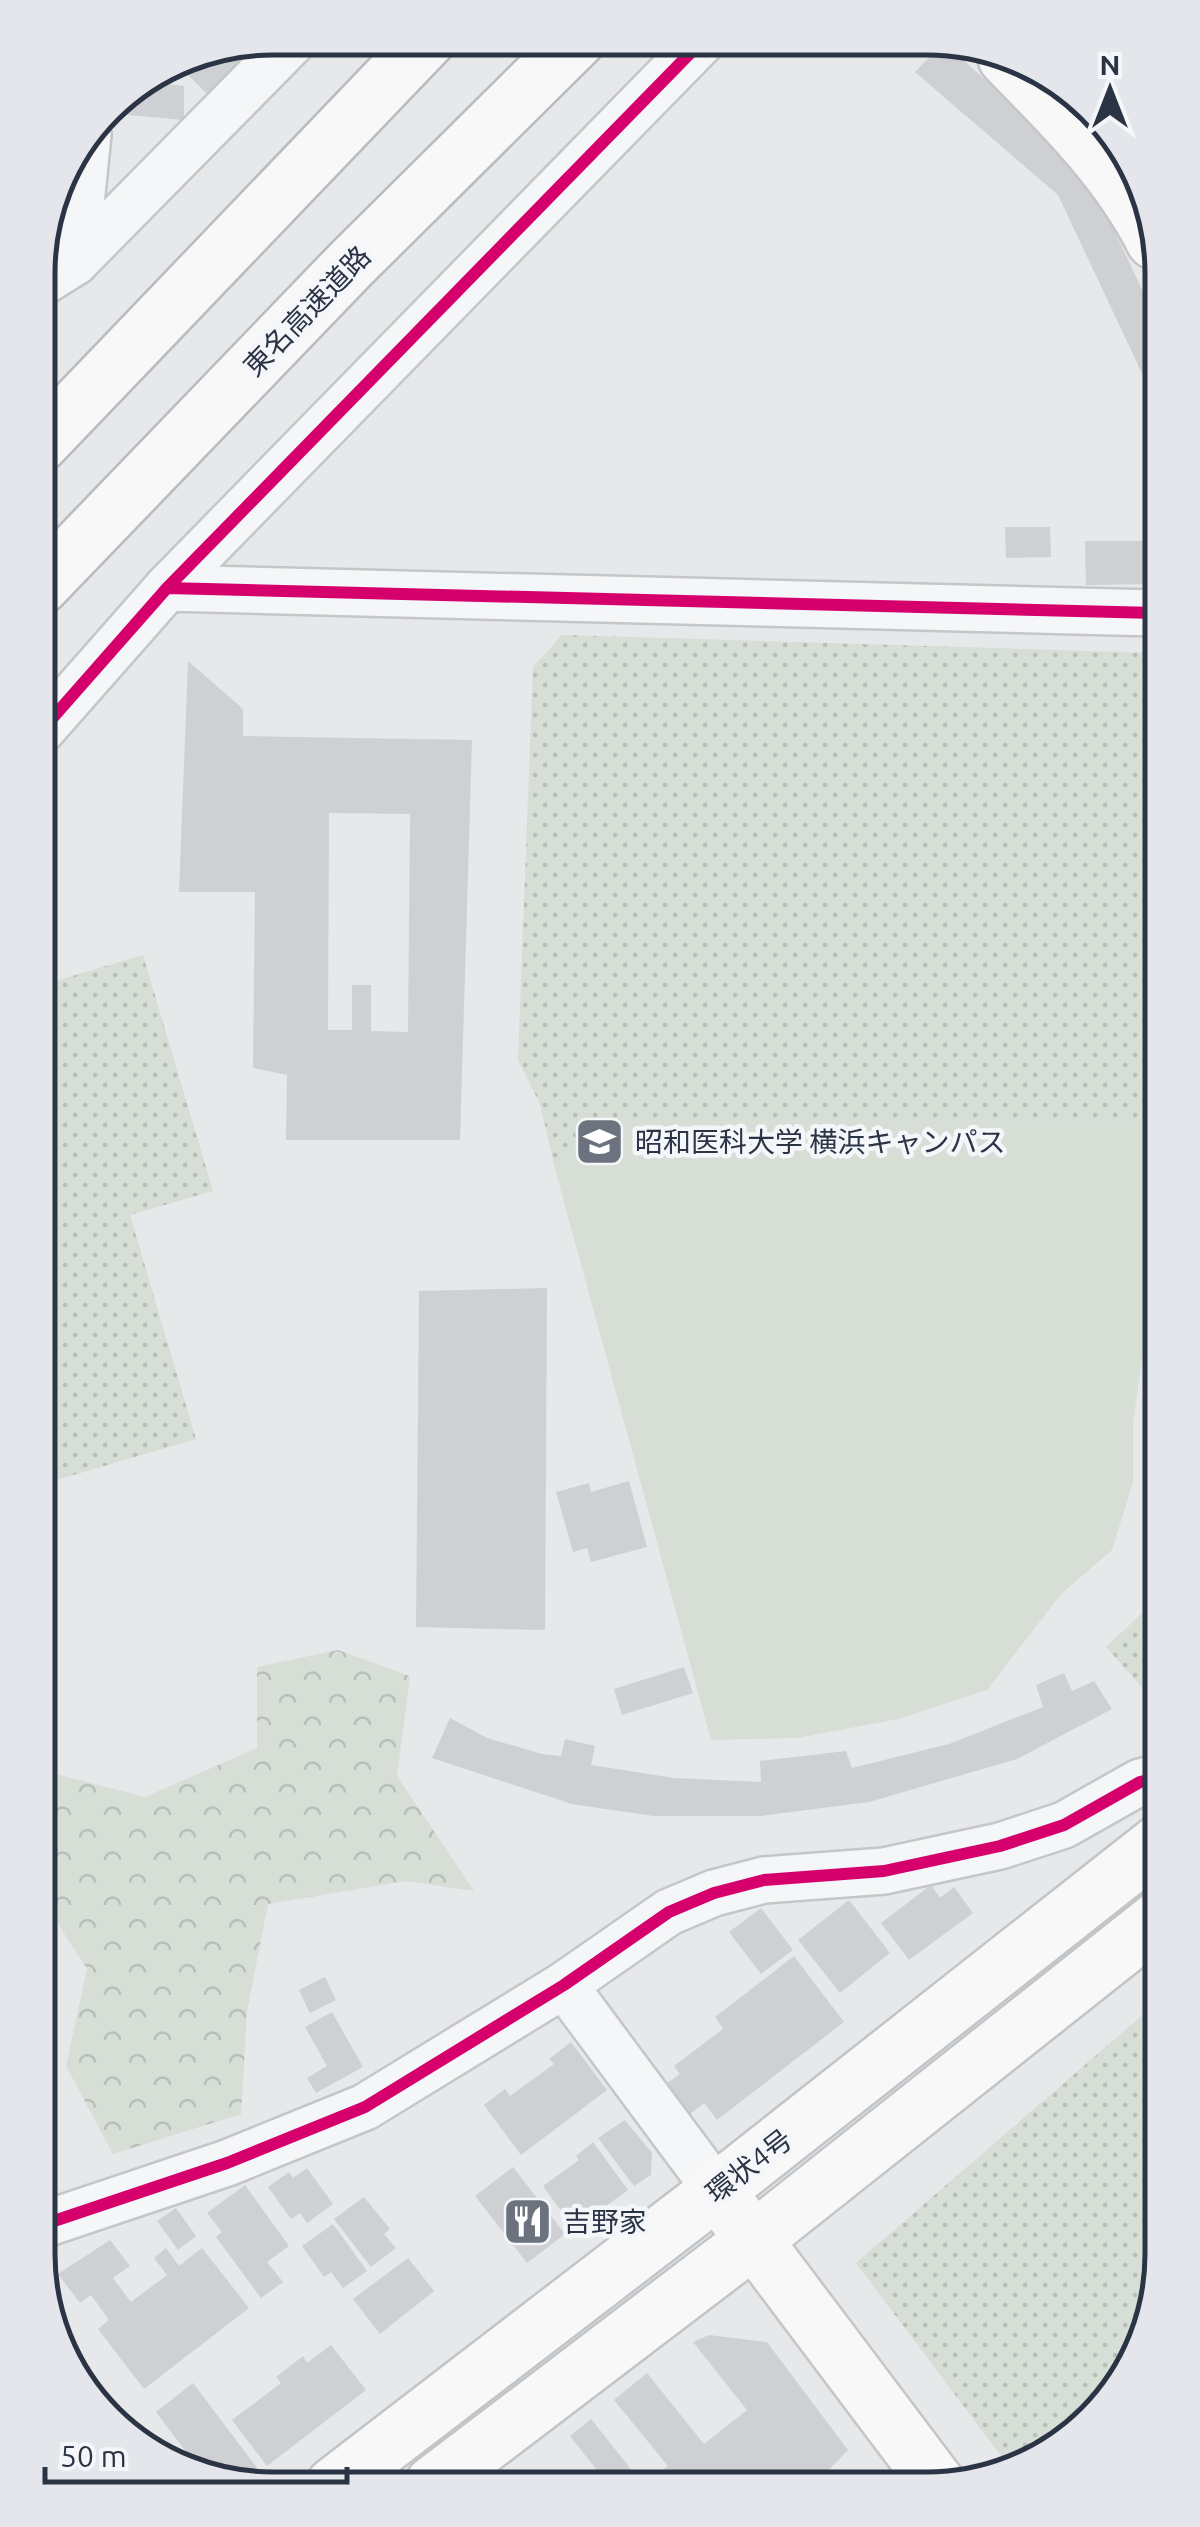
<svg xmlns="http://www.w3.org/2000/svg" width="1200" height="2527" font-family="Ubuntu,'Noto Sans JP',sans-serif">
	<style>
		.green { fill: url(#green-dots) }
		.forest { fill: url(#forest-crowns) }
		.pitch { fill: #d6ded6 }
		.building { fill: #ced0d3; fill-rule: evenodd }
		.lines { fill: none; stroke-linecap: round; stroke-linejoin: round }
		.street-casing { stroke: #c4c6c8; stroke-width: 50 }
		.secondary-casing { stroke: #c4c6c8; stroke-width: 60 }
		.primary-casing { stroke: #c2c5c8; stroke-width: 60 }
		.highway-casing { stroke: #b8bbbf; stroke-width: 60 }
		.street { stroke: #f5f6f7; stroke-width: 45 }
		.secondary { stroke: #f8f8f8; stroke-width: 55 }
		.primary { stroke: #f8f8f8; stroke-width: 55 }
		.highway { stroke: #f8f8f8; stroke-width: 55 }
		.cycleway-casing { stroke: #f4f6f9; stroke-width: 19 }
		.cycleway { stroke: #d6006c; stroke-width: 12 }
		.labels { text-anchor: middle; stroke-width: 9; stroke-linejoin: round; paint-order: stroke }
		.street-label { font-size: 28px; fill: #2b3445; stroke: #f4f6f9 }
		.poi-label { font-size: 28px; fill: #2b3445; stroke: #f4f6f9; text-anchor: start }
		.rim { fill: none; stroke: #2b3445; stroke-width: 5 }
	</style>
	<defs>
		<pattern id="green-dots" width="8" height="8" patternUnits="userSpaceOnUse" patternTransform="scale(2.5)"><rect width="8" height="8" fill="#d6ded6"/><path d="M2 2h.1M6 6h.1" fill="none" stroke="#b8bfb9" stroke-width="1.8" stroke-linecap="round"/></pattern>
		<pattern id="forest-crowns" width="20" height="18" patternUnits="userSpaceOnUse" patternTransform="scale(2.5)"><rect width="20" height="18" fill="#d6ded6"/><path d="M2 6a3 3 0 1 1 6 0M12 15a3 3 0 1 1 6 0" fill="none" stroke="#b8bfb9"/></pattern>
	</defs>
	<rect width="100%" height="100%" fill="#e6e8ea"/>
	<g class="green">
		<path d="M 562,635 L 1156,653 L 1158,1120 L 593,1122 L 556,1173 L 540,1104 L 518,1060 L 533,667 Z"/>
		<path d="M 143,955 L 213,1191 L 130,1215 L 196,1439 L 43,1484 L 42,985 Z"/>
		<path d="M 1159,1597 L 1160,1708 L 1106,1647 Z"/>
		<path d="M 1161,1999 L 1162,2270 L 1104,2409 L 1010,2468 L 856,2263 Z"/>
	</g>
	<path class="forest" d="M 338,1650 L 410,1676 L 397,1776 L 474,1891 L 406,1881 L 268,1904 L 247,2012 L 241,2114 L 113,2154 L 66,2066 L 87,1969 L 44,1902 L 44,1771 L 145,1797 L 257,1748 L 257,1667 Z"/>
	<path class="pitch" d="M 1158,1120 L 1158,1246 L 1133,1423 L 1133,1482 L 1112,1550 L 1061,1594 L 987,1690 L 898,1719 L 797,1738 L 711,1740 L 556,1173 L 593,1122 Z"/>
	<g class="building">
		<path d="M 253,41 L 259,46 L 207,94 L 179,66 L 191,54 Z"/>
		<path d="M 944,42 L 1088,175 L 1155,317 L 1155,401 L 1058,195 L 915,72 Z"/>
		<path d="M 156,73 L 168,74 L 168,84 L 184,86 L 184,120 L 106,113 L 117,96 Z"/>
		<path d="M 49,210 L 57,211 L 54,260 L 39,258 Z"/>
		<path d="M 1005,527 L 1050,527 L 1051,557 L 1006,558 Z"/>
		<path d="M 1085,541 L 1156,541 L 1156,584 L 1086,585 Z"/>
		<path d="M 188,661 L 243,709 L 243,736 L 472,740 L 460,1140 L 286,1140 L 287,1075 L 253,1068 L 255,892 L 179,892 ZM 329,813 L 410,814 L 408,1032 L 371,1031 L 371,985 L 352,985 L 352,1030 L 328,1030 Z"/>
		<path d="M 547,1288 L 545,1630 L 416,1627 L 419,1291 Z"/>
		<path d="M 629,1481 L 647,1547 L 591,1562 L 587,1548 L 573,1552 L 556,1492 L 589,1483 L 591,1492 Z"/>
		<path d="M 684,1667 L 693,1693 L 622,1715 L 614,1689 Z"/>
		<path d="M 1064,1673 L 1072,1691 L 1094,1681 L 1112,1709 L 1017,1759 L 869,1802 L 761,1816 L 653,1816 L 572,1804 L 432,1758 L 450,1718 L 487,1738 L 542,1754 L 561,1756 L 565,1739 L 595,1746 L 591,1765 L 674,1778 L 761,1782 L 760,1761 L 846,1751 L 852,1768 L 949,1744 L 1043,1707 L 1036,1685 Z"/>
		<path d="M 931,1885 L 940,1898 L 954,1887 L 973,1913 L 909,1960 L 881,1923 Z"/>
		<path d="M 849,1900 L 890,1953 L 840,1993 L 798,1940 Z"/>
		<path d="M 761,1908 L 793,1950 L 761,1974 L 729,1932 Z"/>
		<path d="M 794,1956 L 844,2022 L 717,2120 L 704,2103 L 690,2114 L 666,2084 L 680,2074 L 674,2066 L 723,2029 L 715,2017 Z"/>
		<path d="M 325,1977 L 336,2000 L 310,2013 L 299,1990 Z"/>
		<path d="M 332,2012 L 363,2067 L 316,2093 L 307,2078 L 327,2066 L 305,2027 Z"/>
		<path d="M 571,2042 L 607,2090 L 521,2155 L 484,2105 L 505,2089 L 510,2096 L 554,2064 L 549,2059 Z"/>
		<path d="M 625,2120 L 652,2153 L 651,2175 L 634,2186 L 598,2138 Z"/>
		<path d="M 593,2142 L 628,2190 L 574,2229 L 543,2186 L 579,2160 L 576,2156 Z"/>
		<path d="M 513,2167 L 565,2234 L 527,2263 L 475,2196 Z"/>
		<path d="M 307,2168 L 333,2204 L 307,2223 L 300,2213 L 291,2219 L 268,2187 L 289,2172 L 293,2178 Z"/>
		<path d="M 245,2185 L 289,2246 L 267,2262 L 283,2282 L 261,2298 L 216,2237 L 222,2232 L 207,2213 Z"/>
		<path d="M 364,2197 L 390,2229 L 384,2234 L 396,2248 L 371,2267 L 334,2219 Z"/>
		<path d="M 176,2208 L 196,2236 L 178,2250 L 157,2221 Z"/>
		<path d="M 333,2224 L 367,2271 L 343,2288 L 331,2272 L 324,2277 L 302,2246 Z"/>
		<path d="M 110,2240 L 130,2266 L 113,2278 L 131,2302 L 167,2275 L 154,2258 L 166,2248 L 179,2266 L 202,2248 L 249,2308 L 144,2389 L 98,2329 L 109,2320 L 91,2295 L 80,2303 L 58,2274 Z"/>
		<path d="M 408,2258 L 434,2291 L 380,2334 L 353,2299 Z"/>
		<path d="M 709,2335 L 767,2342 L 848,2450 L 817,2482 L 732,2483 L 724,2470 L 708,2483 L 648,2483 L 668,2466 L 614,2400 L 647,2373 L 704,2444 L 747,2410 L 693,2342 Z"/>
		<path d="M 331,2345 L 366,2390 L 267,2466 L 232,2420 L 281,2383 L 276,2377 L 303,2356 L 307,2363 Z"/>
		<path d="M 193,2383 L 261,2473 L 246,2485 L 228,2485 L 202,2473 L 156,2412 Z"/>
		<path d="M 591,2419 L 642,2483 L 607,2483 L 570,2436 Z"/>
	</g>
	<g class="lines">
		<defs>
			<g id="street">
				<path d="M 75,262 L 88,135"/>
				<path d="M 40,284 L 75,262 L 296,38"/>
				<path d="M 167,588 L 703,40"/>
				<path d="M 41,731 L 167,588 L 1156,613"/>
				<path d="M 564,1985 L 717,2191"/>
				<path d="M 45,2224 L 227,2163 L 365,2107 L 564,1985 L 669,1912 L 714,1893 L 764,1880 L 884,1871 L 1000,1846 L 1064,1825 L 1140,1782 L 1160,1777"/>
			</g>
			<g id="secondary">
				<path d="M 1006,58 C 1061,114 1118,170 1154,241"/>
				<path d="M 717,2191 L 936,2482"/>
			</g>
			<g id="primary">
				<path d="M 433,2484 L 755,2239 L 1161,1917"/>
				<path d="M 334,2485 L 717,2191 L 1160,1842"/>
			</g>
			<g id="highway">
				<path d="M 40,444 L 429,38"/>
				<path d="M 40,587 L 351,264 L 578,39"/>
			</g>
		</defs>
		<use href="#street" class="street-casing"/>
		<use href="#secondary" class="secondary-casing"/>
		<use href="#primary" class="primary-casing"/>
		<use href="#highway" class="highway-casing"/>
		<use href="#street" class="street"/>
		<use href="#secondary" class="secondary"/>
		<use href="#primary" class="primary"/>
		<use href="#highway" class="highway"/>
		<defs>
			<g id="cycleway">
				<path d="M 167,588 L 703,40"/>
				<path d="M 41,731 L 167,588 L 1156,613"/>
				<path d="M 45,2224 L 227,2163 L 365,2107 L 564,1985 L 669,1912 L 714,1893 L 764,1880 L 884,1871 L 1000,1846 L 1064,1825 L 1140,1782 L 1160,1777"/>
			</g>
		</defs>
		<use href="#cycleway" class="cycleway-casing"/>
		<use href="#cycleway" class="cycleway"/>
	</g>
	<defs>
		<symbol id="university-square" viewBox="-11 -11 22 22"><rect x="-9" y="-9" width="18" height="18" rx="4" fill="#6c737f" stroke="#f4f6f9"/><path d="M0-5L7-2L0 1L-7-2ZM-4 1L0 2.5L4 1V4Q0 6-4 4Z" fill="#fff"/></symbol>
		<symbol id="restaurant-square" viewBox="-11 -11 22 22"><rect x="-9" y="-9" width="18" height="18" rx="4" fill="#6c737f" stroke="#f4f6f9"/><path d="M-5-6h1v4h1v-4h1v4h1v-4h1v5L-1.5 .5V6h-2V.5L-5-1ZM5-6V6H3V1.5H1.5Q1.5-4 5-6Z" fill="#fff"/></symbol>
	</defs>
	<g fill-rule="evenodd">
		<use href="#university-square" x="572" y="1114" width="55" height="55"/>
		<use href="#restaurant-square" x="500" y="2194" width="55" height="55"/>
	</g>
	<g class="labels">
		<g class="street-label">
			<text transform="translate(307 311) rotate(-46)" y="10">東名高速道路</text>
			<text transform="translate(749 2166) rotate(-38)" y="10">環状4号</text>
		</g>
		<g class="poi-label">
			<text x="635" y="1152">昭和医科大学 横浜キャンパス</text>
			<text x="563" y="2232">吉野家</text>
		</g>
	</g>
	<path d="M0 0H1200V2527H0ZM273 55H927A218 218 0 0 1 1145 273V2254A218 218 0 0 1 927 2472H273A218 218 0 0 1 55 2254V273A218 218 0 0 1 273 55Z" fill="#e4e6eb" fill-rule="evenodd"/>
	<path class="rim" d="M273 55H927A218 218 0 0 1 1145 273V2254A218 218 0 0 1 927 2472H273A218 218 0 0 1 55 2254V273A218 218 0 0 1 273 55Z"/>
	<g transform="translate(1110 90)" stroke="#f4f6f9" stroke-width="8" paint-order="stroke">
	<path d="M0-8L18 38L0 25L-18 38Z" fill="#2b3445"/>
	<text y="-15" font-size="28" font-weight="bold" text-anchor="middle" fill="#2b3445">N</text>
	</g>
	<path d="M45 2467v15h302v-15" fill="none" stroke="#2b3445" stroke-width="5"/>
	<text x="60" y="2467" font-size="30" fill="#2b3445" stroke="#f4f6f9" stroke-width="8" paint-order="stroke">50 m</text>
</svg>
